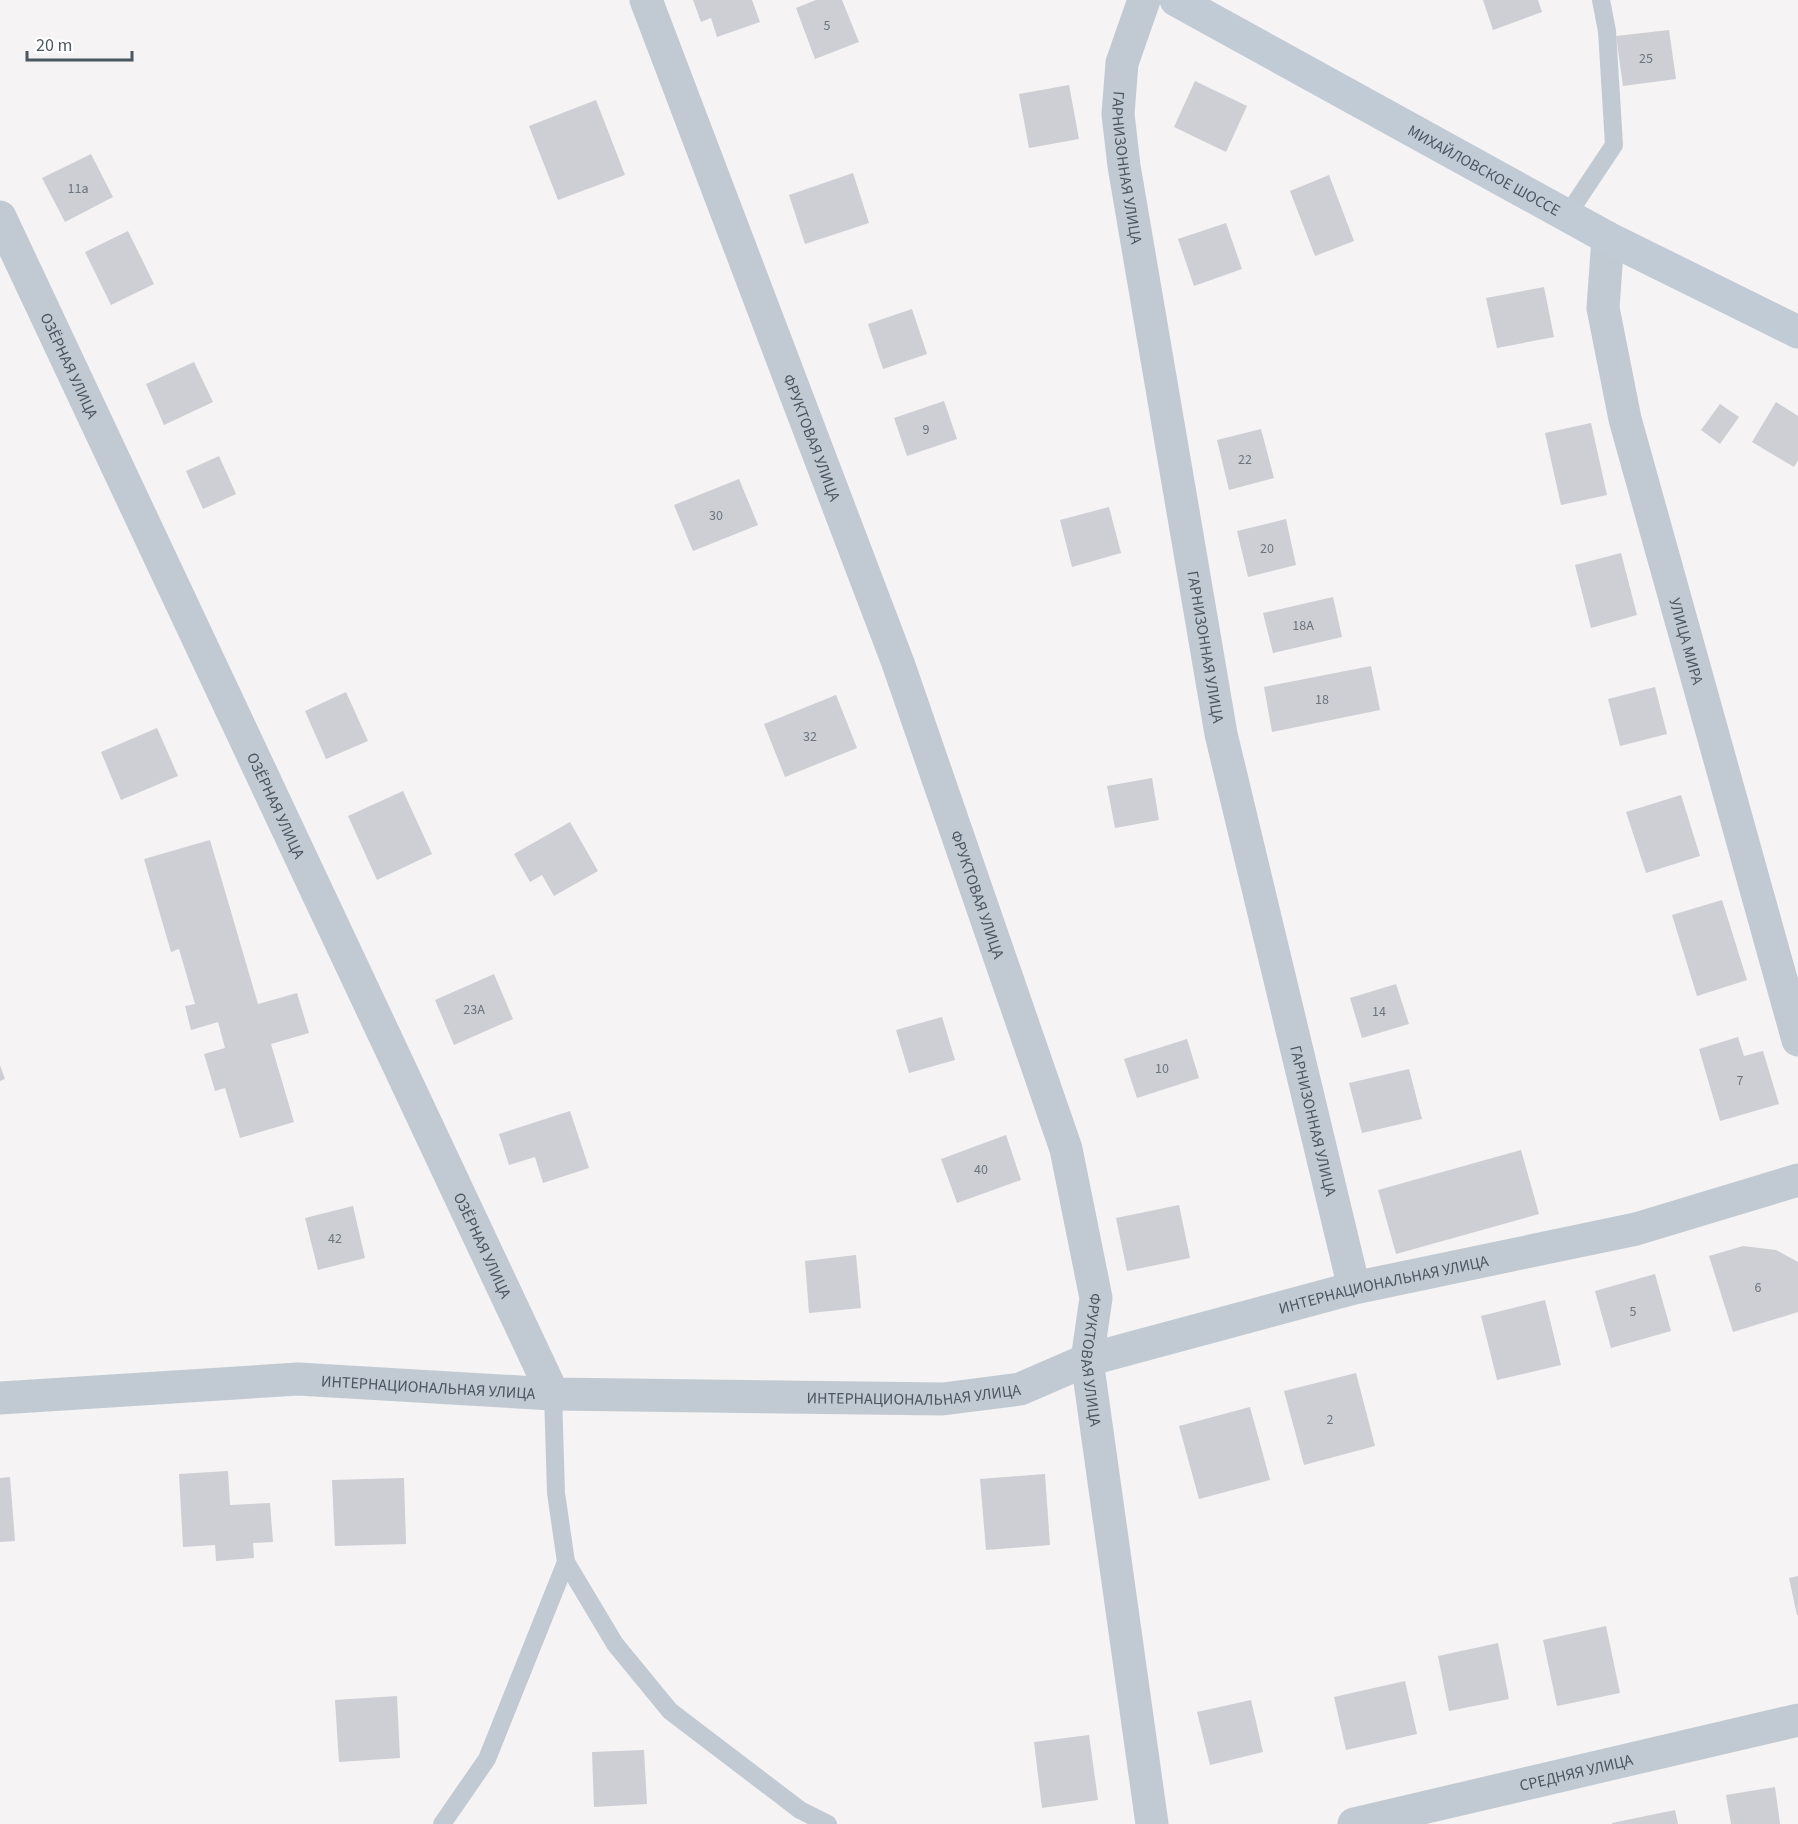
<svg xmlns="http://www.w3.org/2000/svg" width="1798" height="1824" font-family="'Source Sans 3',sans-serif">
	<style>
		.building { fill: #cdcfd5 }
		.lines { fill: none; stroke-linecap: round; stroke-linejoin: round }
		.service { stroke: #c1cad2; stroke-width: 18 }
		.minor { stroke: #c1cad2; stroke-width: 33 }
		.secondary { stroke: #c1cbd6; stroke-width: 33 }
		.labels { text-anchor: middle; stroke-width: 5; stroke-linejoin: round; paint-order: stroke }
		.number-label { font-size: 14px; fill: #6b747e }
		.street-label { font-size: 16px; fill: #4a5661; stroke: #fff }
	</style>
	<rect width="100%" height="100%" fill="#f5f3f3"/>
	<g class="building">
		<path d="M 693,0 L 752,0 L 760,22 L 717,37 L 711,18 L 701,22 Z"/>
		<path d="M 816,0 L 842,0 L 859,42 L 815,59 L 796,8 Z"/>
		<path d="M 1483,0 L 1538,0 L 1542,12 L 1493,30 Z"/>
		<path d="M 1669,30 L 1676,79 L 1623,86 L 1616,36 Z"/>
		<path d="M 1195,81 L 1247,106 L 1226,152 L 1174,127 Z"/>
		<path d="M 1069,85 L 1079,139 L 1029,148 L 1019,94 Z"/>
		<path d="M 596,100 L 625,175 L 558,200 L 529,126 Z"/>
		<path d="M 91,154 L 113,197 L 65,222 L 42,178 Z"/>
		<path d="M 853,173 L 869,223 L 805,244 L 789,195 Z"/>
		<path d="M 1329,175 L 1354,241 L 1315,256 L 1290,191 Z"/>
		<path d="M 1226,223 L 1242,269 L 1194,286 L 1178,239 Z"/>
		<path d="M 128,231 L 154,284 L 111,305 L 85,252 Z"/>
		<path d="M 1544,287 L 1554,337 L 1497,348 L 1486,298 Z"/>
		<path d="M 912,309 L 927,354 L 883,369 L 868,324 Z"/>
		<path d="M 194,362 L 213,402 L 164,425 L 146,384 Z"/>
		<path d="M 944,401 L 957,439 L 907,456 L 894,418 Z"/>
		<path d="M 1776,402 L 1798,416 L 1798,460 L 1794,467 L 1752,442 Z"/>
		<path d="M 1720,404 L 1739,417 L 1720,444 L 1701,430 Z"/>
		<path d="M 1591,423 L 1607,495 L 1561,505 L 1545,433 Z"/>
		<path d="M 1261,429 L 1274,478 L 1229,490 L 1217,440 Z"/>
		<path d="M 219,456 L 236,494 L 203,509 L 186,471 Z"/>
		<path d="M 739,479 L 758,525 L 693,551 L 674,505 Z"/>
		<path d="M 1109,507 L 1121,553 L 1072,567 L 1060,520 Z"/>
		<path d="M 1286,519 L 1296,565 L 1248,577 L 1237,531 Z"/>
		<path d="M 1621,553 L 1637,615 L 1591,628 L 1575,565 Z"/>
		<path d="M 1333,597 L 1342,637 L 1273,653 L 1263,613 Z"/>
		<path d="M 1371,666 L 1380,710 L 1272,732 L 1264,687 Z"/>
		<path d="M 1655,687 L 1667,734 L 1620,746 L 1608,699 Z"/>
		<path d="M 346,692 L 368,741 L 326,759 L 305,711 Z"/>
		<path d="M 836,695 L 857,748 L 785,777 L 764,724 Z"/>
		<path d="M 157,728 L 178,776 L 121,800 L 101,752 Z"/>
		<path d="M 1152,778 L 1159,820 L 1115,828 L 1107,786 Z"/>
		<path d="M 403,791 L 432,854 L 377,880 L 348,816 Z"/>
		<path d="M 1681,795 L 1700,856 L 1646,873 L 1626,812 Z"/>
		<path d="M 570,822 L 598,871 L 554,896 L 542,875 L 530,882 L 514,854 Z"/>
		<path d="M 210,840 L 258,1004 L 297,993 L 309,1033 L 271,1044 L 294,1122 L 240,1138 L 225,1088 L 215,1091 L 204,1054 L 225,1048 L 218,1022 L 191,1030 L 185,1006 L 195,1004 L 179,949 L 171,952 L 144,859 Z"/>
		<path d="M 1722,900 L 1747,980 L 1697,996 L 1672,915 Z"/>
		<path d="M 494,974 L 513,1019 L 454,1045 L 435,1000 Z"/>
		<path d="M 1396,984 L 1409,1024 L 1362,1038 L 1350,998 Z"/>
		<path d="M 942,1017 L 955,1060 L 909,1073 L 896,1030 Z"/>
		<path d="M 1738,1037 L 1744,1056 L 1763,1051 L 1779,1104 L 1720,1121 L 1699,1049 Z"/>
		<path d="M 1187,1039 L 1199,1078 L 1137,1098 L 1124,1059 Z"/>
		<path d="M 0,1065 L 5,1079 L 0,1081 Z"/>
		<path d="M 1409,1069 L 1422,1119 L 1362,1133 L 1349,1083 Z"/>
		<path d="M 570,1111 L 589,1168 L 543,1183 L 535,1157 L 509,1165 L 499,1134 Z"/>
		<path d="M 1006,1135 L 1021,1180 L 957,1203 L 941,1159 Z"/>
		<path d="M 1521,1150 L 1539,1214 L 1396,1254 L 1378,1190 Z"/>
		<path d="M 1179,1205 L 1190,1258 L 1127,1271 L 1116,1218 Z"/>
		<path d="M 353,1206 L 365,1258 L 318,1270 L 305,1218 Z"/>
		<path d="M 1743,1246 L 1776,1250 L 1798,1262 L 1798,1312 L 1733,1332 L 1709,1256 Z"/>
		<path d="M 856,1255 L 861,1308 L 809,1313 L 805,1261 Z"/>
		<path d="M 1655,1274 L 1671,1331 L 1611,1348 L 1595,1291 Z"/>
		<path d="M 1545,1300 L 1561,1365 L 1497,1380 L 1481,1316 Z"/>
		<path d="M 1356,1373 L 1375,1446 L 1304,1465 L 1284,1391 Z"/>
		<path d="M 1250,1407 L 1270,1480 L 1199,1499 L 1179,1426 Z"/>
		<path d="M 228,1471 L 230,1505 L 270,1503 L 273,1542 L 253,1543 L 254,1558 L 216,1561 L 215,1545 L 183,1547 L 179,1474 Z"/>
		<path d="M 1045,1474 L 1050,1545 L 986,1550 L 980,1479 Z"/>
		<path d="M 10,1477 L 15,1541 L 0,1542 L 0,1478 Z"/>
		<path d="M 404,1478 L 406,1544 L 335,1546 L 332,1480 Z"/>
		<path d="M 1798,1576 L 1798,1615 L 1797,1615 L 1789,1578 Z"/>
		<path d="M 1606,1626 L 1620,1693 L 1557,1706 L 1543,1640 Z"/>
		<path d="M 1498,1643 L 1509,1699 L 1449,1711 L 1438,1656 Z"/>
		<path d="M 1405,1681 L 1417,1734 L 1346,1750 L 1334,1697 Z"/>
		<path d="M 397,1696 L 400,1758 L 339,1762 L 335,1700 Z"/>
		<path d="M 1251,1700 L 1263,1752 L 1210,1765 L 1197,1712 Z"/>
		<path d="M 1089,1735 L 1098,1800 L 1042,1808 L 1034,1742 Z"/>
		<path d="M 644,1750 L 647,1804 L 594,1807 L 592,1752 Z"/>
		<path d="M 1775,1787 L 1780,1824 L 1731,1824 L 1726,1795 Z"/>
		<path d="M 1675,1810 L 1678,1824 L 1612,1824 L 1612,1823 Z"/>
	</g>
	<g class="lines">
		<g class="service">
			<path d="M 1568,214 L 1614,145 L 1607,31 L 1601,0"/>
			<path d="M 553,1394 L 556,1493 L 566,1562 L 615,1644 L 670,1711 L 800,1810 L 828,1824"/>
			<path d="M 442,1824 L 487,1759 L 566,1562"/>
		</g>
		<g class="minor">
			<path id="s1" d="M 646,0 L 898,663 L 1066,1149 L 1096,1298 L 1087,1360 L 1152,1824"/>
			<path id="s2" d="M 1144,0 L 1122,63 L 1118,114 L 1124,166 L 1221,734 L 1354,1288"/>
			<path id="s3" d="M 0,217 L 553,1394"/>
			<path id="s4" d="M 1608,238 L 1603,308 L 1625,419 L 1798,1040"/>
			<path id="s5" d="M 0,1398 L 298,1379 L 553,1394 L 943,1399 L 1020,1389 L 1087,1360 L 1354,1288 L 1636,1229 L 1798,1180"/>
			<path id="s6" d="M 1354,1824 L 1798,1720"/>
		</g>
		<path class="secondary" id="s7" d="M 1176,0 L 1608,238 L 1798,332"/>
	</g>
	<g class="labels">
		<g class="number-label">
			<text x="827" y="30">5</text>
			<text x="1646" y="63">25</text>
			<text x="78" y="193">11а</text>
			<text x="926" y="434">9</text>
			<text x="1245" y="464">22</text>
			<text x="716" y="520">30</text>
			<text x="1267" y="553">20</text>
			<text x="1303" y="630">18А</text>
			<text x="1322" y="704">18</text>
			<text x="810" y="741">32</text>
			<text x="474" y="1014">23А</text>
			<text x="1379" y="1016">14</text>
			<text x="1162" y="1073">10</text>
			<text x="1740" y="1085">7</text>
			<text x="981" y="1174">40</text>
			<text x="335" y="1243">42</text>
			<text x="1758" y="1292">6</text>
			<text x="1633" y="1316">5</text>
			<text x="1330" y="1424">2</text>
		</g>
		<g class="street-label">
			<text dy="6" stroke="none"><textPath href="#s2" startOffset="172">ГАРНИЗОННАЯ УЛИЦА</textPath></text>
			<text dy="6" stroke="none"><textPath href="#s7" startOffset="352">МИХАЙЛОВСКОЕ ШОССЕ</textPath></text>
			<text dy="6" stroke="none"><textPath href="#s3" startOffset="164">ОЗЁРНАЯ УЛИЦА</textPath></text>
			<text dy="6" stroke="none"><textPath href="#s1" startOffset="468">ФРУКТОВАЯ УЛИЦА</textPath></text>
			<text dy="6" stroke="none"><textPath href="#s4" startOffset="414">УЛИЦА МИРА</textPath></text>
			<text dy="6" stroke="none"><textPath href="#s2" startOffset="658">ГАРНИЗОННАЯ УЛИЦА</textPath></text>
			<text dy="6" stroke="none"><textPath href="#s3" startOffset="650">ОЗЁРНАЯ УЛИЦА</textPath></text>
			<text dy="6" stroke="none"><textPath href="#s1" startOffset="954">ФРУКТОВАЯ УЛИЦА</textPath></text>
			<text dy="6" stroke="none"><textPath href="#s2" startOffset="1144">ГАРНИЗОННАЯ УЛИЦА</textPath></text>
			<text dy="6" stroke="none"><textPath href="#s3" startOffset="1136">ОЗЁРНАЯ УЛИЦА</textPath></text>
			<text dy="6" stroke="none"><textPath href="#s5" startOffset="1401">ИНТЕРНАЦИОНАЛЬНАЯ УЛИЦА</textPath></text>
			<text dy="6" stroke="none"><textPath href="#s1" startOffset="1438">ФРУКТОВАЯ УЛИЦА</textPath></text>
			<text dy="6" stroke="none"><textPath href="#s5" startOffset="429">ИНТЕРНАЦИОНАЛЬНАЯ УЛИЦА</textPath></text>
			<text dy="6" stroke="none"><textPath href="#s5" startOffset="915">ИНТЕРНАЦИОНАЛЬНАЯ УЛИЦА</textPath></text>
			<text dy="6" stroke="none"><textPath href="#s6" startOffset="228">СРЕДНЯЯ УЛИЦА</textPath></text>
		</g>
	</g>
	<path d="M27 51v9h105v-9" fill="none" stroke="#4a5661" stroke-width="3"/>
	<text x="36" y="51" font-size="18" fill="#4a5661" stroke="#ffffff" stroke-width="4.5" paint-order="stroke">20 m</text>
</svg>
